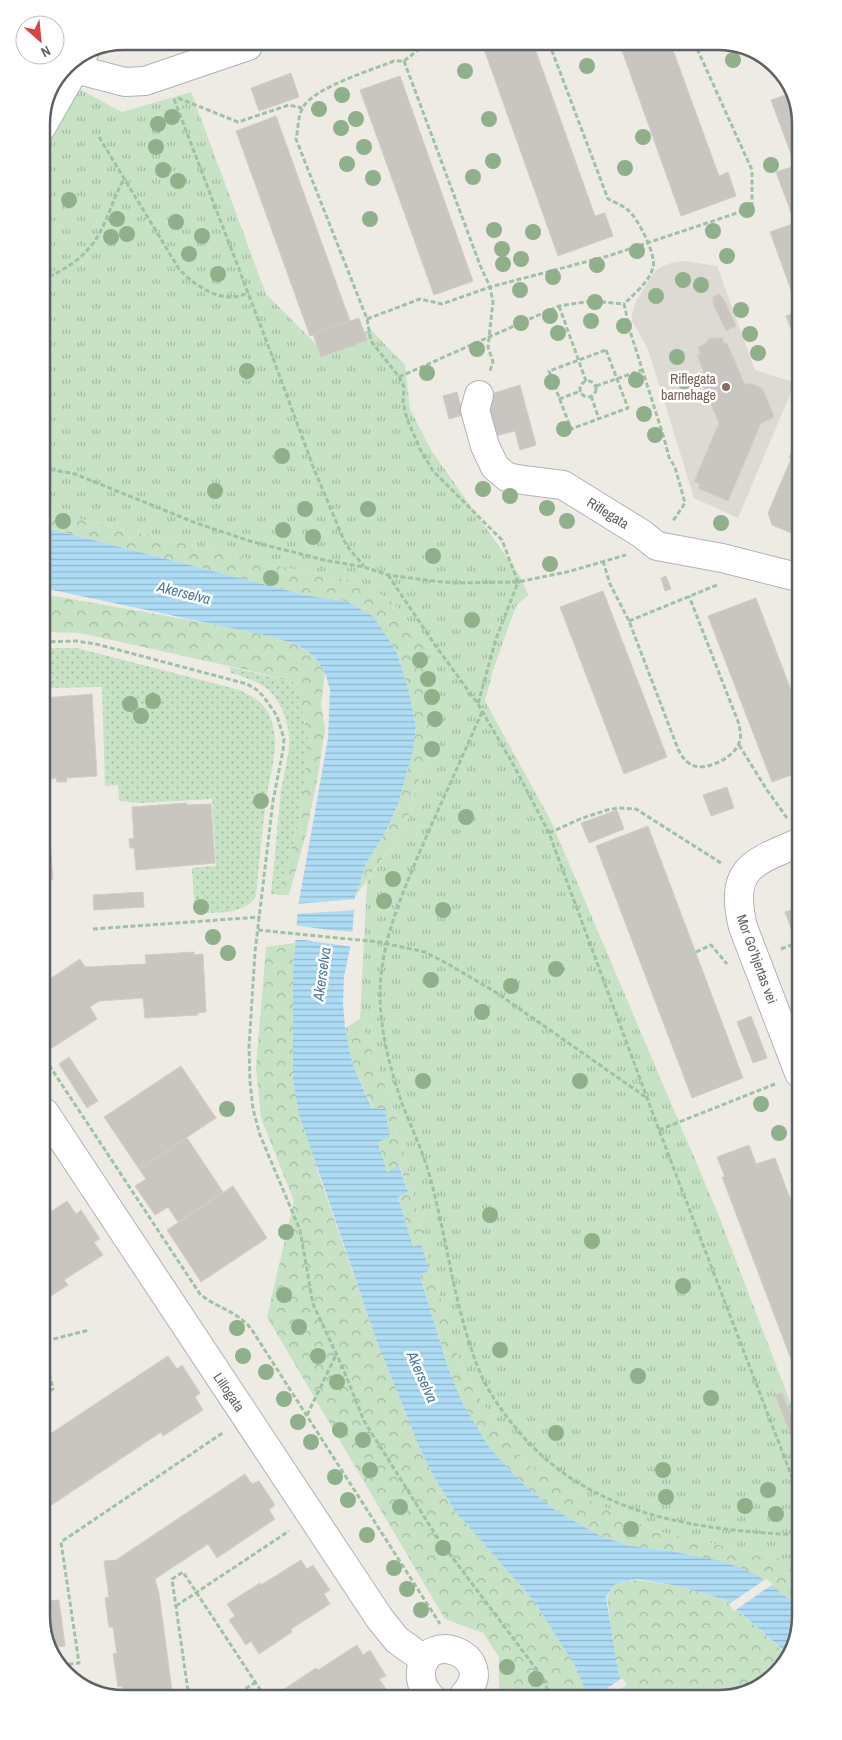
<svg xmlns="http://www.w3.org/2000/svg" width="842" height="1740" font-family="'Archivo Narrow',sans-serif">
	<style>
		.education { fill: #dddad4 }
		.grass { fill: url(#grass-dots) }
		.forest { fill: url(#forest-crowns) }
		.park { fill: url(#park-tufts) }
		.water { fill: url(#water-rules) }
		.pier { fill: #eeebe5 }
		.building { fill: #c9c6c2; stroke: #d2ccc4 }
		.lines { fill: none; stroke-linecap: round; stroke-linejoin: round }
		.minor-casing { stroke: #b0b3b6; stroke-width: 30 }
		.path { stroke: #9fc2a6; stroke-width: 3; stroke-dasharray: 5 2.5; stroke-linecap: butt }
		.minor { stroke: #fff; stroke-width: 28 }
		.tree { fill: #8fb08a }
		.education-dot { fill: #8d6e63; stroke: #fff; stroke-width: 2 }
		.labels { text-anchor: middle; stroke-width: 5; stroke-linejoin: round; paint-order: stroke }
		.education-label { font-size: 14px; fill: #785e54; stroke: #fff; text-anchor: end }
		.street-label { font-size: 14px; fill: #5d6164; stroke: #fff }
		.water-label { font-size: 15px; font-style: italic; fill: #4a799c; stroke: #fff }
		.rim { fill: none; stroke: #5d6164; stroke-width: 2.5 }
	</style>
	<defs>
		<pattern id="grass-dots" width="8" height="8" patternUnits="userSpaceOnUse" patternTransform="scale(1.25)"><rect width="8" height="8" fill="#c7e2c5"/><path d="M2 2h.1M6 6h.1" fill="none" stroke="#a5bba4" stroke-width="1.8" stroke-linecap="round"/></pattern>
		<pattern id="forest-crowns" width="20" height="18" patternUnits="userSpaceOnUse" patternTransform="scale(1.25)"><rect width="20" height="18" fill="#c7e2c5"/><path d="M2 6a3 3 0 1 1 6 0M12 15a3 3 0 1 1 6 0" fill="none" stroke="#a5bba4"/></pattern>
		<pattern id="park-tufts" width="24" height="20" patternUnits="userSpaceOnUse" patternTransform="scale(1.25)"><rect width="24" height="20" fill="#c7e2c5"/><path d="M3 7l-1-3M5 7V3M7 7l1-3M15 17l-1-3M17 17v-4M19 17l1-3" fill="none" stroke="#a5bba4"/></pattern>
		<pattern id="water-rules" width="6" height="5" patternUnits="userSpaceOnUse" patternTransform="scale(1.25)"><rect width="6" height="5" fill="#aedcf5"/><path d="M0 2.5h6" fill="none" stroke="#91b6ca"/></pattern>
	</defs>
	<rect width="100%" height="100%" fill="#eeebe5"/>
	<path class="education" d="M 684,261 L 717,266 L 755,370 L 793,382 L 791,392 L 738,518 L 694,498 L 648,349 L 632,321 L 632,313 L 636,301 L 655,271 L 663,266 L 674,262 Z"/>
	<g class="grass">
		<path d="M 52,648 L 77,648 L 240,690 C 251,696 264,702 269,714 C 282,743 270,771 266,801 C 262,832 259,864 256,896 C 244,916 216,912 195,913 L 192,868 L 216,866 L 212,799 L 141,803 L 119,801 L 118,785 L 105,786 L 102,687 L 44,688 L 44,649 Z"/>
		<path d="M 230,667 L 296,683 L 309,743 L 300,816 L 280,895 L 271,894 C 275,859 277,825 281,791 C 283,776 288,761 289,746 C 291,727 281,699 266,688 C 255,680 243,677 231,673 Z"/>
	</g>
	<g class="forest">
		<path d="M 43,510 L 292,569 L 361,582 L 393,602 L 422,639 L 435,668 L 440,712 L 440,740 L 418,782 L 406,825 L 355,897 L 366,864 L 388,827 L 398,804 L 413,751 L 416,726 L 408,688 L 397,653 L 346,601 L 309,596 L 43,527 Z"/>
		<path d="M 43,594 L 224,626 L 274,637 L 298,645 L 315,657 L 325,673 L 321,704 L 325,729 L 318,775 L 306,834 L 289,895 L 280,895 L 300,816 L 309,743 L 296,683 L 247,670 L 80,633 L 43,632 Z"/>
		<path d="M 295,943 L 293,972 L 293,1079 L 319,1176 L 376,1339 L 421,1451 L 433,1475 L 455,1511 L 534,1601 L 574,1664 L 587,1694 L 499,1695 L 499,1657 L 483,1633 L 445,1619 L 267,1317 L 294,1201 L 261,1118 L 256,1067 L 266,947 Z"/>
		<path d="M 360,1019 L 396,1115 L 424,1243 L 464,1375 L 524,1463 L 590,1500 L 656,1531 L 801,1563 L 801,1609 L 671,1551 L 632,1546 L 601,1537 L 555,1510 L 522,1483 L 489,1447 L 463,1404 L 448,1368 L 420,1275 L 421,1244 L 413,1248 L 398,1196 L 408,1192 L 400,1166 L 387,1172 L 378,1141 L 390,1137 L 384,1109 L 373,1108 L 353,1066 L 345,1028 Z"/>
		<path d="M 637,1580 L 677,1586 L 726,1600 L 789,1656 L 787,1662 L 749,1693 L 628,1694 L 617,1672 L 607,1597 L 615,1584 Z"/>
	</g>
	<path class="park" d="M 60,79 L 122,112 L 191,92 L 266,294 L 318,346 L 371,330 L 405,365 L 410,409 L 431,450 L 520,576 L 528,595 L 516,606 L 493,670 L 485,701 L 551,821 L 719,1216 L 800,1428 L 801,1563 L 656,1531 L 590,1500 L 524,1463 L 464,1375 L 424,1243 L 396,1115 L 360,1019 L 367,881 L 406,825 L 418,782 L 440,740 L 440,712 L 435,668 L 422,639 L 393,602 L 361,582 L 292,569 L 43,510 L 42,195 L 45,186 L 42,183 L 41,119 Z"/>
	<path class="water" d="M 43,527 L 309,596 L 346,601 L 374,617 L 397,653 L 408,688 L 416,726 L 413,751 L 398,804 L 388,827 L 366,864 L 355,897 L 352,939 L 344,976 L 343,1003 L 345,1028 L 353,1066 L 372,1108 L 385,1109 L 390,1137 L 378,1142 L 387,1172 L 399,1166 L 408,1192 L 398,1197 L 413,1247 L 421,1244 L 429,1270 L 420,1276 L 448,1368 L 463,1404 L 489,1447 L 522,1483 L 555,1510 L 602,1537 L 632,1546 L 671,1551 L 725,1562 L 759,1576 L 799,1607 L 801,1609 L 801,1616 L 789,1655 L 726,1600 L 678,1586 L 638,1579 L 615,1584 L 606,1597 L 618,1672 L 628,1694 L 587,1694 L 574,1664 L 534,1601 L 455,1511 L 433,1475 L 421,1451 L 376,1339 L 299,1114 L 293,1079 L 293,972 L 298,907 L 328,738 L 330,689 L 325,673 L 315,657 L 298,645 L 274,637 L 43,588 Z"/>
	<g class="pier">
		<path d="M 357,899 L 356,910 L 295,914 L 296,904 Z"/>
		<path d="M 294,925 L 329,930 L 355,932 L 353,947 L 304,940 L 293,940 Z"/>
		<path d="M 766,1579 L 773,1584 L 734,1611 L 732,1609 L 729,1604 Z"/>
		<path d="M 622,1678 L 627,1685 L 613,1694 L 599,1694 Z"/>
	</g>
	<g class="building">
		<path d="M 619,42 L 670,42 L 719,176 L 728,172 L 736,196 L 681,216 Z"/>
		<path d="M 533,43 L 595,216 L 605,213 L 613,236 L 558,256 L 484,49 L 500,44 Z"/>
		<path d="M 291,73 L 299,97 L 259,111 L 251,88 Z"/>
		<path d="M 400,76 L 473,281 L 434,295 L 360,90 Z"/>
		<path d="M 794,92 L 795,93 L 795,165 L 771,100 Z"/>
		<path d="M 276,116 L 350,321 L 310,336 L 236,131 Z"/>
		<path d="M 795,166 L 795,301 L 770,232 L 795,223 L 776,172 Z"/>
		<path d="M 719,294 L 723,298 L 736,326 L 726,331 L 713,303 L 713,297 Z"/>
		<path d="M 795,313 L 796,342 L 786,316 Z"/>
		<path d="M 359,318 L 367,340 L 321,357 L 313,334 Z"/>
		<path d="M 710,338 L 722,338 L 725,344 L 727,343 L 745,385 L 750,383 L 763,389 L 774,417 L 761,423 L 728,501 L 698,488 L 700,484 L 694,482 L 719,423 L 698,374 L 704,372 L 697,355 L 701,354 L 698,347 L 705,344 Z"/>
		<path d="M 520,385 L 536,445 L 520,450 L 515,431 L 496,436 L 484,396 Z"/>
		<path d="M 457,392 L 463,415 L 449,419 L 443,396 Z"/>
		<path d="M 796,441 L 796,461 L 789,458 Z"/>
		<path d="M 791,459 L 796,461 L 796,535 L 772,525 L 768,513 Z"/>
		<path d="M 666,576 L 671,589 L 665,591 L 661,578 Z"/>
		<path d="M 603,591 L 667,757 L 624,774 L 560,607 Z"/>
		<path d="M 756,598 L 797,706 L 797,773 L 772,782 L 708,616 Z"/>
		<path d="M 92,694 L 97,776 L 66,778 L 67,782 L 57,782 L 56,778 L 44,779 L 44,698 Z"/>
		<path d="M 727,787 L 734,808 L 711,816 L 703,795 Z"/>
		<path d="M 187,803 L 187,805 L 211,804 L 215,863 L 136,870 L 134,848 L 130,848 L 129,839 L 134,838 L 132,807 Z"/>
		<path d="M 617,810 L 624,829 L 589,843 L 581,823 Z"/>
		<path d="M 49,823 L 53,880 L 44,880 L 44,824 Z"/>
		<path d="M 648,826 L 743,1078 L 692,1098 L 596,846 Z"/>
		<path d="M 143,892 L 144,907 L 94,910 L 93,895 Z"/>
		<path d="M 798,908 L 798,947 L 785,912 Z"/>
		<path d="M 194,952 L 194,955 L 203,954 L 206,1012 L 197,1013 L 198,1015 L 145,1018 L 143,998 L 99,1001 L 90,1007 L 97,1019 L 52,1048 L 45,1037 L 45,982 L 80,959 L 85,967 L 146,964 L 145,955 Z"/>
		<path d="M 751,1016 L 767,1058 L 753,1063 L 737,1022 Z"/>
		<path d="M 69,1057 L 98,1101 L 87,1108 L 59,1064 Z"/>
		<path d="M 181,1066 L 216,1118 L 139,1169 L 104,1117 Z"/>
		<path d="M 187,1138 L 223,1192 L 178,1222 L 168,1207 L 155,1215 L 135,1186 L 146,1179 L 139,1169 Z"/>
		<path d="M 749,1145 L 756,1164 L 775,1158 L 799,1223 L 800,1383 L 722,1177 L 725,1177 L 717,1157 Z"/>
		<path d="M 233,1186 L 267,1238 L 201,1282 L 167,1230 Z"/>
		<path d="M 67,1201 L 76,1214 L 81,1210 L 100,1239 L 94,1242 L 103,1255 L 64,1280 L 68,1285 L 46,1299 L 46,1215 Z"/>
		<path d="M 168,1356 L 177,1369 L 182,1365 L 200,1393 L 195,1397 L 203,1410 L 163,1436 L 161,1432 L 47,1508 L 47,1436 Z"/>
		<path d="M 782,1393 L 800,1438 L 793,1440 L 775,1395 Z"/>
		<path d="M 800,1438 L 800,1452 L 798,1453 L 793,1440 Z"/>
		<path d="M 245,1474 L 252,1484 L 259,1481 L 275,1505 L 269,1510 L 275,1519 L 217,1558 L 208,1544 L 155,1579 L 159,1594 L 173,1698 L 123,1699 L 122,1686 L 118,1687 L 113,1654 L 117,1653 L 113,1627 L 109,1627 L 105,1598 L 109,1597 L 104,1561 L 116,1560 Z"/>
		<path d="M 301,1560 L 307,1569 L 313,1565 L 330,1590 L 324,1594 L 330,1604 L 291,1629 L 292,1632 L 259,1654 L 251,1641 L 246,1645 L 229,1620 L 235,1616 L 227,1604 L 260,1583 L 261,1585 Z"/>
		<path d="M 59,1600 L 65,1646 L 48,1648 L 47,1601 Z"/>
		<path d="M 357,1645 L 363,1655 L 370,1650 L 386,1676 L 379,1679 L 386,1689 L 376,1696 L 288,1697 L 283,1690 L 316,1668 L 318,1670 Z"/>
	</g>
	<g class="lines">
		<defs>
			<g id="minor">
				<path d="M 75,69 L 125,82 L 145,81 L 248,46"/>
				<path d="M 41,128 L 84,53"/>
				<path d="M 479,395 L 475,410 L 485,446 L 495,467 L 507,477 L 523,480 L 563,485 L 642,534 L 657,546 L 722,558 L 797,577"/>
				<path d="M 798,843 C 751,863 729,869 743,927 L 799,1073"/>
				<path d="M 45,1113 L 380,1619 L 397,1640 L 425,1660"/>
				<path d="M 430,1696 C 423,1689 420,1681 421,1671 C 426,1627 500,1657 464,1695"/>
			</g>
		</defs>
		<use href="#minor" class="minor-casing"/>
		<g class="path">
			<path d="M 549,43 L 608,199 C 614,202 622,205 628,210 C 638,218 657,256 653,268 C 648,283 634,294 624,304"/>
			<path d="M 426,44 L 404,61 L 394,61 C 372,70 312,88 302,109 C 298,117 298,130 296,139 L 367,319 L 371,341 L 399,377 L 404,387 L 403,403 L 407,419 L 420,449 L 433,471 L 502,540 L 518,582 L 496,639 L 478,704"/>
			<path d="M 404,61 L 480,265 L 490,287 L 493,302 L 488,347 L 493,362 L 490,371"/>
			<path d="M 178,98 L 238,122 L 289,105 L 302,108"/>
			<path d="M 174,99 L 274,361 L 314,469 L 346,545 L 364,566"/>
			<path d="M 99,137 L 179,269 C 192,283 213,298 233,297 C 238,297 244,294 249,293"/>
			<path d="M 42,279 C 68,270 92,252 103,226 C 111,210 115,194 124,179"/>
			<path d="M 559,306 L 586,381"/>
			<path d="M 367,319 L 420,299 L 442,304 L 490,287 L 608,256 L 752,208 L 752,170 L 694,42"/>
			<path d="M 606,350 L 628,408 L 571,429 L 549,371 Z"/>
			<path d="M 399,377 L 559,306 L 591,301 L 624,304 L 630,331 L 664,438 L 669,457 L 675,467 L 685,503 L 673,521"/>
			<circle cx="588" cy="389" r="8"/>
			<path d="M 596,386 L 642,370"/>
			<path d="M 591,396 L 599,419"/>
			<path d="M 559,399 L 581,391"/>
			<path d="M 43,468 L 75,474 L 196,523 L 253,542 L 324,560 L 364,567 L 388,575 L 433,581 L 455,583 L 518,582 L 567,572 L 626,555"/>
			<path d="M 603,561 L 610,584 L 629,621 L 678,749 C 681,755 684,760 690,764 C 704,773 734,758 739,743 C 742,737 740,731 739,724 L 689,596"/>
			<path d="M 388,575 L 435,645 L 478,704 L 514,766 L 549,833 L 659,1130 L 800,1498"/>
			<path d="M 629,621 L 717,585"/>
			<path d="M 43,642 L 76,641 L 96,644 L 247,684 L 257,690 L 264,697 L 277,716 L 284,739 L 283,750 L 273,801 L 255,952 L 249,1047 L 250,1082 L 253,1109 L 260,1135 L 300,1230 L 313,1304 L 342,1366 L 364,1421 L 437,1537 L 543,1678 L 549,1694"/>
			<path d="M 482,712 C 461,760 439,807 418,856 C 403,892 387,929 382,968 C 375,1014 388,1063 403,1106 C 412,1129 423,1152 430,1177 C 447,1239 454,1305 477,1365 C 487,1391 502,1412 520,1433 C 592,1517 697,1530 800,1535"/>
			<path d="M 739,745 L 767,790 L 787,818"/>
			<path d="M 549,833 L 580,819 L 607,810 L 618,808 L 636,809 L 721,863"/>
			<path d="M 93,929 L 260,917"/>
			<path d="M 258,930 L 379,942 L 425,952 L 448,964 L 497,993 L 647,1098"/>
			<path d="M 781,949 L 797,943"/>
			<path d="M 696,952 L 711,945 L 727,964"/>
			<path d="M 45,1059 L 200,1294 C 218,1309 238,1311 252,1330 L 440,1624"/>
			<path d="M 659,1130 L 775,1084"/>
			<path d="M 46,1175 L 52,1171"/>
			<path d="M 46,1341 L 89,1330"/>
			<path d="M 46,1359 L 53,1389 L 46,1393"/>
			<path d="M 307,1415 L 336,1355"/>
			<path d="M 176,1606 L 289,1531"/>
			<path d="M 61,1665 L 79,1663 L 61,1542 L 224,1432"/>
			<path d="M 233,1697 L 256,1682"/>
			<path d="M 189,1698 L 172,1579 L 183,1572 L 265,1697"/>
		</g>
		<use href="#minor" class="minor"/>
	</g>
	<g class="tree">
		<circle cx="733" cy="60" r="8"/>
		<circle cx="587" cy="66" r="8"/>
		<circle cx="465" cy="71" r="8"/>
		<circle cx="342" cy="95" r="8"/>
		<circle cx="319" cy="109" r="8"/>
		<circle cx="172" cy="117" r="8"/>
		<circle cx="356" cy="119" r="8"/>
		<circle cx="489" cy="119" r="8"/>
		<circle cx="158" cy="124" r="8"/>
		<circle cx="341" cy="128" r="8"/>
		<circle cx="643" cy="137" r="8"/>
		<circle cx="156" cy="147" r="8"/>
		<circle cx="364" cy="147" r="8"/>
		<circle cx="493" cy="161" r="8"/>
		<circle cx="347" cy="164" r="8"/>
		<circle cx="771" cy="165" r="8"/>
		<circle cx="625" cy="168" r="8"/>
		<circle cx="163" cy="170" r="8"/>
		<circle cx="473" cy="177" r="8"/>
		<circle cx="373" cy="178" r="8"/>
		<circle cx="178" cy="181" r="8"/>
		<circle cx="69" cy="200" r="8"/>
		<circle cx="747" cy="210" r="8"/>
		<circle cx="117" cy="219" r="8"/>
		<circle cx="370" cy="219" r="8"/>
		<circle cx="176" cy="222" r="8"/>
		<circle cx="494" cy="230" r="8"/>
		<circle cx="713" cy="231" r="8"/>
		<circle cx="533" cy="232" r="8"/>
		<circle cx="127" cy="234" r="8"/>
		<circle cx="202" cy="236" r="8"/>
		<circle cx="111" cy="237" r="8"/>
		<circle cx="502" cy="249" r="8"/>
		<circle cx="637" cy="251" r="8"/>
		<circle cx="189" cy="254" r="8"/>
		<circle cx="727" cy="256" r="8"/>
		<circle cx="521" cy="259" r="8"/>
		<circle cx="503" cy="264" r="8"/>
		<circle cx="597" cy="265" r="8"/>
		<circle cx="218" cy="274" r="8"/>
		<circle cx="553" cy="277" r="8"/>
		<circle cx="683" cy="280" r="8"/>
		<circle cx="701" cy="285" r="8"/>
		<circle cx="520" cy="290" r="8"/>
		<circle cx="656" cy="296" r="8"/>
		<circle cx="595" cy="302" r="8"/>
		<circle cx="741" cy="310" r="8"/>
		<circle cx="550" cy="316" r="8"/>
		<circle cx="591" cy="321" r="8"/>
		<circle cx="521" cy="323" r="8"/>
		<circle cx="624" cy="326" r="8"/>
		<circle cx="558" cy="333" r="8"/>
		<circle cx="750" cy="334" r="8"/>
		<circle cx="477" cy="349" r="8"/>
		<circle cx="758" cy="353" r="8"/>
		<circle cx="677" cy="357" r="8"/>
		<circle cx="247" cy="371" r="8"/>
		<circle cx="427" cy="373" r="8"/>
		<circle cx="636" cy="380" r="8"/>
		<circle cx="684" cy="381" r="8"/>
		<circle cx="552" cy="382" r="8"/>
		<circle cx="644" cy="414" r="8"/>
		<circle cx="564" cy="429" r="8"/>
		<circle cx="655" cy="435" r="8"/>
		<circle cx="282" cy="456" r="8"/>
		<circle cx="483" cy="489" r="8"/>
		<circle cx="215" cy="491" r="8"/>
		<circle cx="510" cy="496" r="8"/>
		<circle cx="547" cy="508" r="8"/>
		<circle cx="305" cy="509" r="8"/>
		<circle cx="368" cy="509" r="8"/>
		<circle cx="63" cy="521" r="8"/>
		<circle cx="567" cy="521" r="8"/>
		<circle cx="721" cy="523" r="8"/>
		<circle cx="283" cy="530" r="8"/>
		<circle cx="313" cy="537" r="8"/>
		<circle cx="433" cy="556" r="8"/>
		<circle cx="550" cy="564" r="8"/>
		<circle cx="271" cy="578" r="8"/>
		<circle cx="472" cy="620" r="8"/>
		<circle cx="420" cy="660" r="8"/>
		<circle cx="428" cy="679" r="8"/>
		<circle cx="432" cy="697" r="8"/>
		<circle cx="153" cy="701" r="8"/>
		<circle cx="130" cy="704" r="8"/>
		<circle cx="141" cy="716" r="8"/>
		<circle cx="435" cy="719" r="8"/>
		<circle cx="432" cy="749" r="8"/>
		<circle cx="261" cy="801" r="8"/>
		<circle cx="466" cy="817" r="8"/>
		<circle cx="393" cy="879" r="8"/>
		<circle cx="384" cy="901" r="8"/>
		<circle cx="201" cy="907" r="8"/>
		<circle cx="443" cy="910" r="8"/>
		<circle cx="213" cy="937" r="8"/>
		<circle cx="228" cy="953" r="8"/>
		<circle cx="556" cy="969" r="8"/>
		<circle cx="431" cy="980" r="8"/>
		<circle cx="511" cy="986" r="8"/>
		<circle cx="482" cy="1012" r="8"/>
		<circle cx="423" cy="1081" r="8"/>
		<circle cx="580" cy="1081" r="8"/>
		<circle cx="761" cy="1104" r="8"/>
		<circle cx="227" cy="1109" r="8"/>
		<circle cx="779" cy="1133" r="8"/>
		<circle cx="490" cy="1215" r="8"/>
		<circle cx="286" cy="1232" r="8"/>
		<circle cx="592" cy="1241" r="8"/>
		<circle cx="683" cy="1286" r="8"/>
		<circle cx="284" cy="1295" r="8"/>
		<circle cx="299" cy="1327" r="8"/>
		<circle cx="237" cy="1328" r="8"/>
		<circle cx="500" cy="1350" r="8"/>
		<circle cx="243" cy="1356" r="8"/>
		<circle cx="318" cy="1356" r="8"/>
		<circle cx="266" cy="1372" r="8"/>
		<circle cx="638" cy="1376" r="8"/>
		<circle cx="337" cy="1382" r="8"/>
		<circle cx="711" cy="1398" r="8"/>
		<circle cx="284" cy="1399" r="8"/>
		<circle cx="298" cy="1422" r="8"/>
		<circle cx="340" cy="1430" r="8"/>
		<circle cx="556" cy="1433" r="8"/>
		<circle cx="363" cy="1440" r="8"/>
		<circle cx="311" cy="1442" r="8"/>
		<circle cx="370" cy="1470" r="8"/>
		<circle cx="663" cy="1470" r="8"/>
		<circle cx="335" cy="1477" r="8"/>
		<circle cx="768" cy="1490" r="8"/>
		<circle cx="666" cy="1497" r="8"/>
		<circle cx="348" cy="1500" r="8"/>
		<circle cx="745" cy="1506" r="8"/>
		<circle cx="400" cy="1507" r="8"/>
		<circle cx="776" cy="1514" r="8"/>
		<circle cx="631" cy="1529" r="8"/>
		<circle cx="367" cy="1535" r="8"/>
		<circle cx="443" cy="1548" r="8"/>
		<circle cx="394" cy="1568" r="8"/>
		<circle cx="407" cy="1589" r="8"/>
		<circle cx="421" cy="1610" r="8"/>
		<circle cx="507" cy="1667" r="8"/>
		<circle cx="536" cy="1679" r="8"/>
	</g>
	<circle class="education-dot" cx="726" cy="387" r="5"/>
	<g class="labels">
		<g class="education-label">
			<text x="716" y="384">Riflegata<tspan x="716" dy="16">barnehage</tspan></text>
		</g>
		<g class="street-label">
			<text transform="translate(608 513) rotate(32)" y="5">Riflegata</text>
			<text transform="translate(757 959) rotate(70)" y="5">Mor Go’hjertas vei</text>
			<text transform="translate(229 1392) rotate(56)" y="5">Lillogata</text>
		</g>
		<g class="water-label">
			<text transform="translate(184 593) rotate(14)" y="5">Akerselva</text>
			<text transform="translate(322 974) rotate(-82)" y="5">Akerselva</text>
			<text transform="translate(422 1377) rotate(66)" y="5">Akerselva</text>
		</g>
	</g>
	<path d="M0 0H842V1740H0ZM124 50H718A74 74 0 0 1 792 124V1616A74 74 0 0 1 718 1690H124A74 74 0 0 1 50 1616V124A74 74 0 0 1 124 50Z" fill="#fff" fill-rule="evenodd"/>
	<path class="rim" d="M124 50H718A74 74 0 0 1 792 124V1616A74 74 0 0 1 718 1690H124A74 74 0 0 1 50 1616V124A74 74 0 0 1 124 50Z"/>
	<g transform="translate(40 40) rotate(153)"><circle r="24" fill="#ffffff" stroke="#bec0c1"/>
	<path d="M0-4L9 19L0 12L-9 19Z" fill="#d44545"/>
	<text y="-8" font-size="14" font-weight="bold" text-anchor="middle" fill="#5d6164">N</text>
	</g>
</svg>
